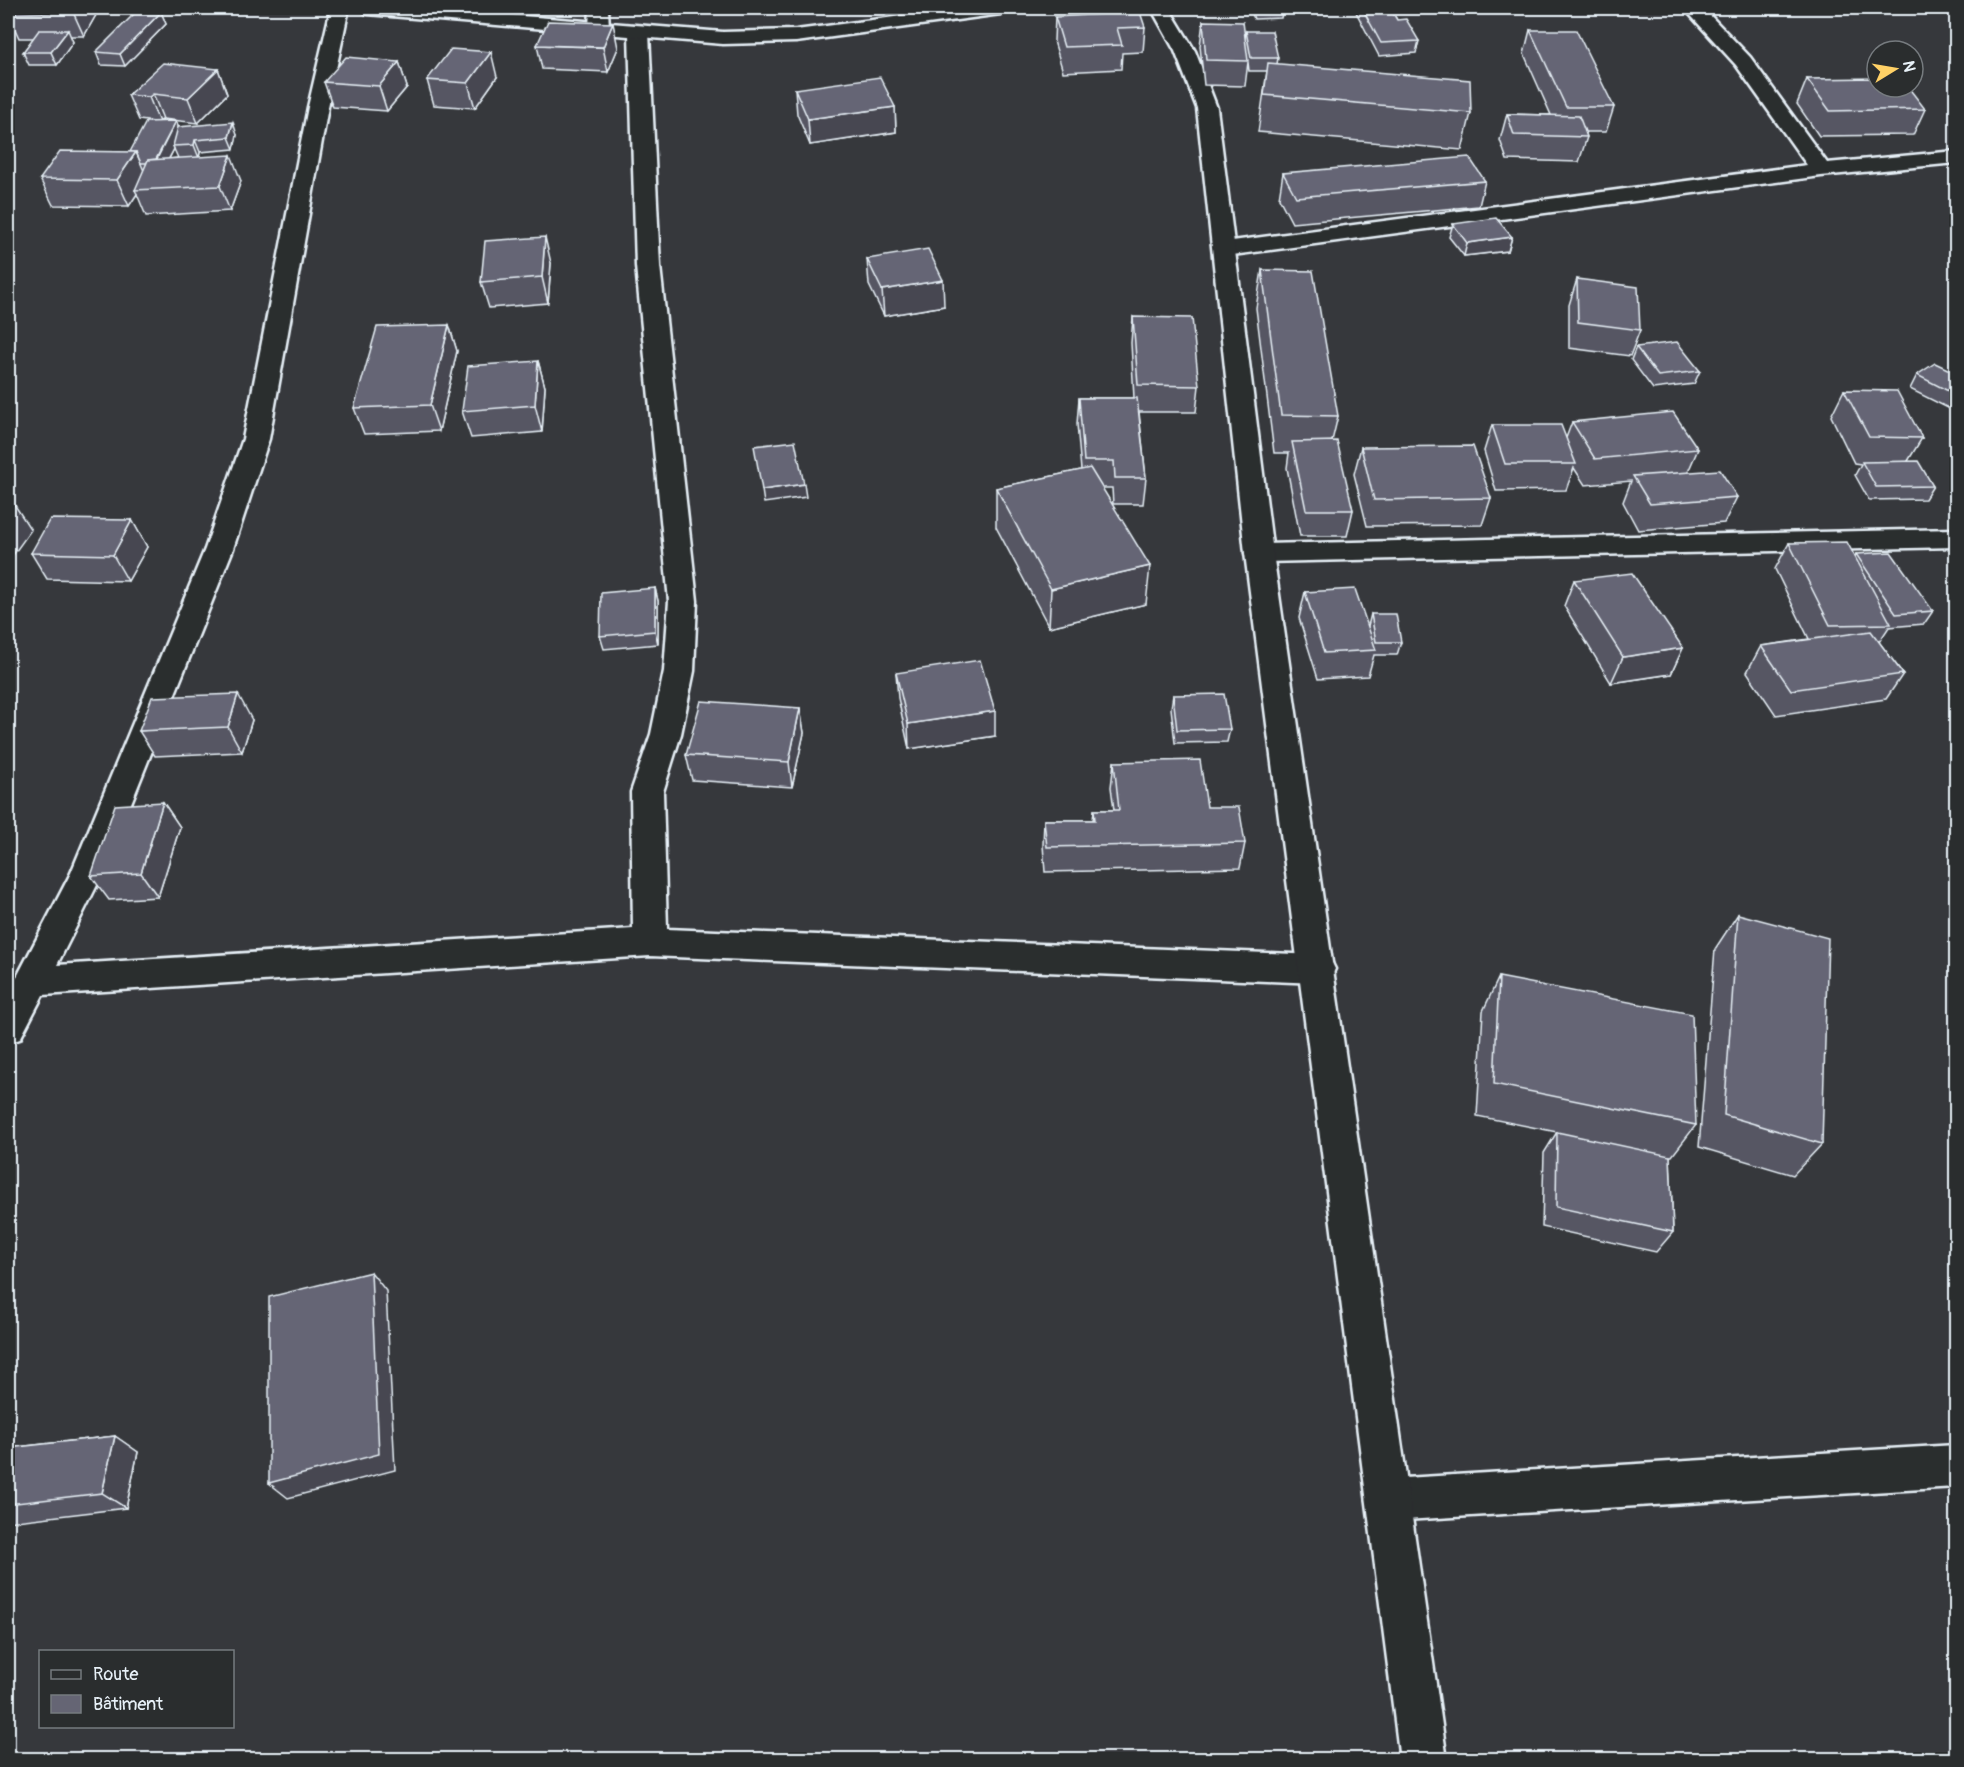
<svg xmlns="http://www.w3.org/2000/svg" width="1964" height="1767" font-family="Pangolin,sans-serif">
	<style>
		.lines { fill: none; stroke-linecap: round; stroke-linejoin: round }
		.minor-casing { stroke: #e8f1f8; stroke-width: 5 }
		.tertiary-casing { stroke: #e8f1f8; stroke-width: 5 }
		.minor { fill: #2a2d2e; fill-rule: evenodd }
		.tertiary { fill: #2a2d2e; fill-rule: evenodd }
		.wall { fill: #575764; stroke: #e8f1f8; stroke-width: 1.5; fill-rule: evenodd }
		.shaded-wall { fill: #474751; stroke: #e8f1f8; stroke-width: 1.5 }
		.building { fill: #656574; stroke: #e8f1f8; stroke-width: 1.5 }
	</style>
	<rect width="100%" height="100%" fill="#36383c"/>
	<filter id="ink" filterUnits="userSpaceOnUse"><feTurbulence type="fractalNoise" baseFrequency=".0167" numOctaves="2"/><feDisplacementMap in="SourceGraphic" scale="12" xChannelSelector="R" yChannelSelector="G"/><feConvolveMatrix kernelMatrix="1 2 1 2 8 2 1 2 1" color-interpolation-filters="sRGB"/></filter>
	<g filter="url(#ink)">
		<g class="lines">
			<defs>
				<g id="minor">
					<path d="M 331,8 L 349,8 L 328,107 L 269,439 L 233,549 L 103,873 L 57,965 L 633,929 L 631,792 L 651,734 L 664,671 L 669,601 L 636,266 L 629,33 L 639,27 L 649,33 L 660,266 L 697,601 L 694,671 L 681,734 L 663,792 L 667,929 L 1318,955 L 1330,959 L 1335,969 L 1330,979 L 1318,983 L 650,956 L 43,995 L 20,1039 L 8,1043 L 8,994 L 71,873 L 205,549 L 243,439 L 308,107 Z"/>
					<path d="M 590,8 L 608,8 L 609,29 L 606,33 L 592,33 L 589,29 Z"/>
					<path d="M 1684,8 L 1703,8 L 1750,57 L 1827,163 L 1956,151 L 1956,163 L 1821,176 L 1225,256 L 1217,254 L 1214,249 L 1217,244 L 1225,242 L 1807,165 L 1736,65 Z"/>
					<path d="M 1956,529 L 1956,547 L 1259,562 L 1249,560 L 1245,553 L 1249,546 L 1259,544 Z"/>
					<path d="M 1956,1445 L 1956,1487 L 1388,1521 L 1373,1515 L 1367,1500 L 1373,1485 L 1388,1479 Z"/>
				</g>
				<g id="tertiary">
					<path d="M 358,8 L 424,8 L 723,32 L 796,30 L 963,8 L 1010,8 L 1001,14 L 796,42 L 723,44 L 367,14 Z"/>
					<path d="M 1151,8 L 1169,8 L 1195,51 L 1217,108 L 1273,553 L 1447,1760 L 1400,1760 L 1245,553 L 1197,108 L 1175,51 Z"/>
				</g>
			</defs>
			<use href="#minor" class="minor-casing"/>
			<use href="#tertiary" class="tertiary-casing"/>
			<use href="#minor" class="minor"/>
			<use href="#tertiary" class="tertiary"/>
		</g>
		<g class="wall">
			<path d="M 11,8 L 93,8 L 96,15 L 84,36 L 70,36 L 73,42 L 57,65 L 29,65 L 23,52 L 34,38 L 19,38 L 8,14 Z"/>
			<path d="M 1250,8 L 1283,8 L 1281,18 L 1254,19 Z"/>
			<path d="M 1355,8 L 1390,8 L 1397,20 L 1419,41 L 1416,53 L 1379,56 L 1355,10 Z"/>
			<path d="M 161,12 L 166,24 L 125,66 L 101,65 L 96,52 Z"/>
			<path d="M 1055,17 L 1145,27 L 1143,52 L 1122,53 L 1121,69 L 1063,72 L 1054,41 Z"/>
			<path d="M 1203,21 L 1245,38 L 1246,31 L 1278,58 L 1277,64 L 1471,113 L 1462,150 L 1258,132 L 1267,71 L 1249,71 L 1248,62 L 1245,86 L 1204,85 L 1200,46 Z"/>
			<path d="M 1530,30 L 1614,107 L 1606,132 L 1585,132 L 1587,137 L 1579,162 L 1507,160 L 1500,140 L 1507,114 L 1551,115 L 1524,54 Z"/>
			<path d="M 537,45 L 618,48 L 608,72 L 542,69 Z"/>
			<path d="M 1956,58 L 1956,67 L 1954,63 Z"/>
			<path d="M 399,62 L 407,87 L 387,111 L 333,107 L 324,82 Z"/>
			<path d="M 218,69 L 227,94 L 198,123 L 163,119 L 160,121 L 176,121 L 178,127 L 237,135 L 234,149 L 200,152 L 199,157 L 241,181 L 230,211 L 146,216 L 137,194 L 129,206 L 53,205 L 40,179 L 130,152 L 155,122 L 139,120 L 128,95 ZM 174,149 L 178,158 L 169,159 Z"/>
			<path d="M 497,77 L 475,108 L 434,105 L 427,80 Z"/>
			<path d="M 1807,79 L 1925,109 L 1913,135 L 1819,136 L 1797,104 Z"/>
			<path d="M 795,89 L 895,107 L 896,132 L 810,145 L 797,114 Z"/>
			<path d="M 1283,173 L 1485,181 L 1479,206 L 1292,223 L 1279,198 Z"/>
			<path d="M 1453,224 L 1512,237 L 1508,251 L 1464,256 L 1449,237 Z"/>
			<path d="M 867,259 L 944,306 L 884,316 L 869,285 Z"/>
			<path d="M 551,263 L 548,303 L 489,308 L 481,282 Z"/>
			<path d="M 1262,270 L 1338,416 L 1332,441 L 1353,510 L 1347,536 L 1300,536 L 1287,468 L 1289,453 L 1274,453 L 1256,308 Z"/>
			<path d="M 1577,279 L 1640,330 L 1630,356 L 1569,348 L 1569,305 Z"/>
			<path d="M 1133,317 L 1199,386 L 1196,412 L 1139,412 L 1146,478 L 1143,504 L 1113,504 L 1112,488 L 1102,488 L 1146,604 L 1049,627 L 996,527 L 996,488 L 1081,470 L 1077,424 L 1079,398 L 1134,398 L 1131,343 Z"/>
			<path d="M 449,325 L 457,351 L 439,431 L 364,434 L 354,408 Z"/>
			<path d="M 1636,347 L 1700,371 L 1694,384 L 1653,389 L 1631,360 Z"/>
			<path d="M 538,361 L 545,387 L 542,432 L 471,438 L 462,411 Z"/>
			<path d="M 1956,373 L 1956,412 L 1910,389 L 1917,375 Z"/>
			<path d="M 1844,390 L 1922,438 L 1908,461 L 1933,486 L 1925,499 L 1869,500 L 1855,475 L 1861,464 L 1854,463 L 1831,416 Z"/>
			<path d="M 1572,422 L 1698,449 L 1688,472 L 1737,497 L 1724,523 L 1638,530 L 1623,502 L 1631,481 L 1585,485 L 1574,468 L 1566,490 L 1496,491 L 1484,451 L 1492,425 L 1566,438 Z"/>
			<path d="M 1361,447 L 1491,498 L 1482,525 L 1367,526 L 1354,474 Z"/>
			<path d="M 132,520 L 147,547 L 128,581 L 47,579 L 31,553 Z"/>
			<path d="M 1789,543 L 1855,557 L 1856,554 L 1933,611 L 1924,624 L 1889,627 L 1879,642 L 1903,674 L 1886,699 L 1776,715 L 1747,672 L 1761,646 L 1809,639 L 1775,569 Z"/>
			<path d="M 1574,580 L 1683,648 L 1671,674 L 1611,683 L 1564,606 Z"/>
			<path d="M 655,588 L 658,601 L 658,644 L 604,649 L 600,636 Z"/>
			<path d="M 1305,592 L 1368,626 L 1371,614 L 1401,642 L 1397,655 L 1374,655 L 1368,676 L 1318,679 L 1299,618 Z"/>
			<path d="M 896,673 L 995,736 L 909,749 L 898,698 Z"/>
			<path d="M 1173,695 L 1230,729 L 1227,742 L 1175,743 L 1171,708 Z"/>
			<path d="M 800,708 L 804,733 L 792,787 L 692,780 L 686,755 Z"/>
			<path d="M 1956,718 L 1956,732 L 1951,726 Z"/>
			<path d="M 252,720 L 242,752 L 155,756 L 139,731 Z"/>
			<path d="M 1114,762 L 1207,807 L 1245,843 L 1240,868 L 1045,872 L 1043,845 L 1044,820 L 1093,820 L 1094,810 L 1114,810 L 1111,787 Z"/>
			<path d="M 163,802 L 180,827 L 158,897 L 109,900 L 91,876 Z"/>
			<path d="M 1738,914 L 1822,1144 L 1793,1175 L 1699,1147 L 1715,949 Z"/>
			<path d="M 1499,977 L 1696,1125 L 1672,1156 L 1670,1156 L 1673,1232 L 1656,1252 L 1542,1227 L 1544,1153 L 1557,1132 L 1477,1116 L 1483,1011 Z"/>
			<path d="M 115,1436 L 138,1452 L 126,1508 L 8,1522 L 8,1448 Z"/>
		</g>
		<g class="shaded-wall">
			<path d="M 75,8 L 93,8 L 96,15 L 84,36 L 73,12 Z"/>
			<path d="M 161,12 L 166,24 L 125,66 L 120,54 Z"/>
			<path d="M 613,23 L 618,48 L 608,72 L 603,47 Z"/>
			<path d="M 68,30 L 73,42 L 57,65 L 51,52 Z"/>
			<path d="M 491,52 L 497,77 L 475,108 L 468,83 Z"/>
			<path d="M 399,62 L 407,87 L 387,111 L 379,86 Z"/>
			<path d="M 218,69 L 227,94 L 198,123 L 188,98 Z"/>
			<path d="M 153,94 L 163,119 L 159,122 L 149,97 Z"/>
			<path d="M 895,107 L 896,132 L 810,145 L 808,119 Z"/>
			<path d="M 176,121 L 181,134 L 173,146 L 174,149 L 160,175 L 155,163 Z"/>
			<path d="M 233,122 L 237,135 L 234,149 L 229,137 Z"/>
			<path d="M 195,140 L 200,152 L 199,158 L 194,145 Z"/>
			<path d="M 136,152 L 147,178 L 135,190 L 137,194 L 129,206 L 117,180 Z"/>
			<path d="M 231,155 L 241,181 L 230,211 L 220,186 Z"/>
			<path d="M 545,237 L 551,263 L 548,303 L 542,277 Z"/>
			<path d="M 1512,237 L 1508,251 L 1464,256 L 1467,243 Z"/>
			<path d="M 943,280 L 944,306 L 884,316 L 882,290 Z"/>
			<path d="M 449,325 L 457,351 L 439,431 L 430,405 Z"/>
			<path d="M 538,361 L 545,387 L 542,432 L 535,405 Z"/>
			<path d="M 804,484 L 806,497 L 764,503 L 762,490 Z"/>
			<path d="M 14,504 L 31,530 L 8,562 L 8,513 Z"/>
			<path d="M 132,520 L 147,547 L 128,581 L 113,555 Z"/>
			<path d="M 1150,566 L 1146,604 L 1049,627 L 1051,589 Z"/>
			<path d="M 655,588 L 658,601 L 658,644 L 655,631 Z"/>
			<path d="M 1683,648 L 1671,674 L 1611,683 L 1623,657 Z"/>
			<path d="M 238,694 L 252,720 L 242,752 L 228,727 Z"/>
			<path d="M 800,708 L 804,733 L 792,787 L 789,762 Z"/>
			<path d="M 995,711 L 995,736 L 909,749 L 908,724 Z"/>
			<path d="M 163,802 L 180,827 L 158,897 L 141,873 Z"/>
			<path d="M 371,1272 L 386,1291 L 395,1470 L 288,1498 L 269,1483 Z"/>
			<path d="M 115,1436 L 138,1452 L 126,1508 L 102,1493 Z"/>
		</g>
		<g class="building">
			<path d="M 11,8 L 75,8 L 73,12 L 8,14 Z"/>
			<path d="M 1362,8 L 1390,8 L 1397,20 L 1406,19 L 1419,41 L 1381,43 Z"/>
			<path d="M 138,10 L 161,12 L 120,54 L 96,52 Z"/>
			<path d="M 1140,12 L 1145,27 L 1117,28 L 1122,45 L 1064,47 L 1055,17 Z"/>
			<path d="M 548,21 L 613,23 L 603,47 L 537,45 Z"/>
			<path d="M 1203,21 L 1243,22 L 1248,61 L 1206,60 Z"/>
			<path d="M 39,30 L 68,30 L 51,52 L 23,52 Z"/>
			<path d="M 1530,30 L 1576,30 L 1614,107 L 1566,107 Z"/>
			<path d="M 1246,31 L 1272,31 L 1278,58 L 1251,58 Z"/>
			<path d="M 451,49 L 491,52 L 468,83 L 427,80 Z"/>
			<path d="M 346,57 L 399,62 L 379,86 L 324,82 Z"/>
			<path d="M 163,63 L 218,69 L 188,98 L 153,94 L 149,97 L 128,95 Z"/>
			<path d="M 1268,63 L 1470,80 L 1471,113 L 1264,95 Z"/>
			<path d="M 880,77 L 895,107 L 808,119 L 795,89 Z"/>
			<path d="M 1877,78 L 1877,87 L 1908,87 L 1925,109 L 1830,111 L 1807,79 Z"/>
			<path d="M 1507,114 L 1579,116 L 1587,137 L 1514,135 Z"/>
			<path d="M 176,121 L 156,159 L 148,160 L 147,163 L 141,163 L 136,152 L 130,152 L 146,122 Z"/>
			<path d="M 233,122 L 229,137 L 195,140 L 194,145 L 173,146 L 178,127 Z"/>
			<path d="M 60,151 L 136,152 L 117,180 L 40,179 Z"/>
			<path d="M 231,155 L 220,186 L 135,190 L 148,160 Z"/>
			<path d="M 1469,157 L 1485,181 L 1296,197 L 1283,173 Z"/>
			<path d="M 1496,218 L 1512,237 L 1467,243 L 1453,224 Z"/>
			<path d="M 545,237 L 542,277 L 481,282 L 485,241 Z"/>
			<path d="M 928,249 L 943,280 L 882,290 L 867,259 Z"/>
			<path d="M 1262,270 L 1313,271 L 1338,416 L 1281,415 Z"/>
			<path d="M 1577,279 L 1638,287 L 1640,330 L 1578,322 Z"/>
			<path d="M 1133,317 L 1192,318 L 1199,386 L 1138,385 Z"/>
			<path d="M 449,325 L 430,405 L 354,408 L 377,327 Z"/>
			<path d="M 1677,342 L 1700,371 L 1658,376 L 1636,347 Z"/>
			<path d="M 538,361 L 535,405 L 462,411 L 468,366 Z"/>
			<path d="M 1935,363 L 1956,373 L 1956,395 L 1917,375 Z"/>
			<path d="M 1844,390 L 1897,391 L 1922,438 L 1869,437 Z"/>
			<path d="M 1079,398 L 1137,398 L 1146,478 L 1115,478 L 1114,461 L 1084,461 Z"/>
			<path d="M 1673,412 L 1698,449 L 1595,459 L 1572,422 Z"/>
			<path d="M 1492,425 L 1561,425 L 1576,464 L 1505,464 Z"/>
			<path d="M 795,441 L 804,484 L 762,490 L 754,446 Z"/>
			<path d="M 1337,441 L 1353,510 L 1306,510 L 1292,442 Z"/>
			<path d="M 1473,446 L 1491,498 L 1374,500 L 1361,447 Z"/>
			<path d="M 1918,461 L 1933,486 L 1876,487 L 1862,462 Z"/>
			<path d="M 1090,468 L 1150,566 L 1051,589 L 996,488 Z"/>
			<path d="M 1720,470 L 1737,497 L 1650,504 L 1633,476 Z"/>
			<path d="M 8,503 L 14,504 L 8,513 Z"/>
			<path d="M 50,519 L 132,520 L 113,555 L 31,553 Z"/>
			<path d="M 1847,542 L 1891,624 L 1830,625 L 1789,543 Z"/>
			<path d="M 1891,552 L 1933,611 L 1896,614 L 1856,554 Z"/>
			<path d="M 1632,573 L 1683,648 L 1623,657 L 1574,580 Z"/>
			<path d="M 655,588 L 655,631 L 600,636 L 601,593 Z"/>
			<path d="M 1355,589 L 1376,650 L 1324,653 L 1305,592 Z"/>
			<path d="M 1371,614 L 1396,614 L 1401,642 L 1376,642 Z"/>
			<path d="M 1871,631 L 1903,674 L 1791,690 L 1761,646 Z"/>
			<path d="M 980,660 L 995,711 L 908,724 L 896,673 Z"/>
			<path d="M 238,694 L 228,727 L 139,731 L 152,697 Z"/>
			<path d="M 1224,694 L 1230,729 L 1177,730 L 1173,695 Z"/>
			<path d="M 701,701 L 800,708 L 789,762 L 686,755 Z"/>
			<path d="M 1200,760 L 1207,807 L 1239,807 L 1245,843 L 1047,847 L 1044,820 L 1095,820 L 1094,810 L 1119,810 L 1114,762 Z"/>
			<path d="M 163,802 L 141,873 L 91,876 L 115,805 Z"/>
			<path d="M 1738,914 L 1828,938 L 1822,1144 L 1724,1115 Z"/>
			<path d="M 1499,977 L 1692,1014 L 1696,1125 L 1494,1084 Z"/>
			<path d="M 1557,1132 L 1670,1156 L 1673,1232 L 1556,1207 Z"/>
			<path d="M 371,1272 L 379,1454 L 269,1483 L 269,1297 Z"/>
			<path d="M 115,1436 L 102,1493 L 8,1504 L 8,1448 Z"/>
		</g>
	</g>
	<rect width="1964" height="1767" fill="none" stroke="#2a2d2e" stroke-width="30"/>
	<rect x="15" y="15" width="1934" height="1737" fill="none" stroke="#e8f1f8" stroke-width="2" filter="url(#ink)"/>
	<rect x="39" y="1650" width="195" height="78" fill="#2a2d2e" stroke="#767b7f" stroke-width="1.5"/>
	<rect x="51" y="1670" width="30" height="9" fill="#2a2d2e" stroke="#767b7f" stroke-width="1.5"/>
	<text x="93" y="1680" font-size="18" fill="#e8f1f8">Route</text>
	<rect x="51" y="1695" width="30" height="18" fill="#656574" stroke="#767b7f" stroke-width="1.5"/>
	<text x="93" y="1710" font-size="18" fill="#e8f1f8">Bâtiment</text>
	<g transform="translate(1895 69) rotate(79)"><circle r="28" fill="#2a2d2e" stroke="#767b7f" stroke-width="1.5"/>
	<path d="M0-4.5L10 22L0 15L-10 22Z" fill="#ffd166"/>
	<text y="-9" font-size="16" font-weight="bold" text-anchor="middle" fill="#e8f1f8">N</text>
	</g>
</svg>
